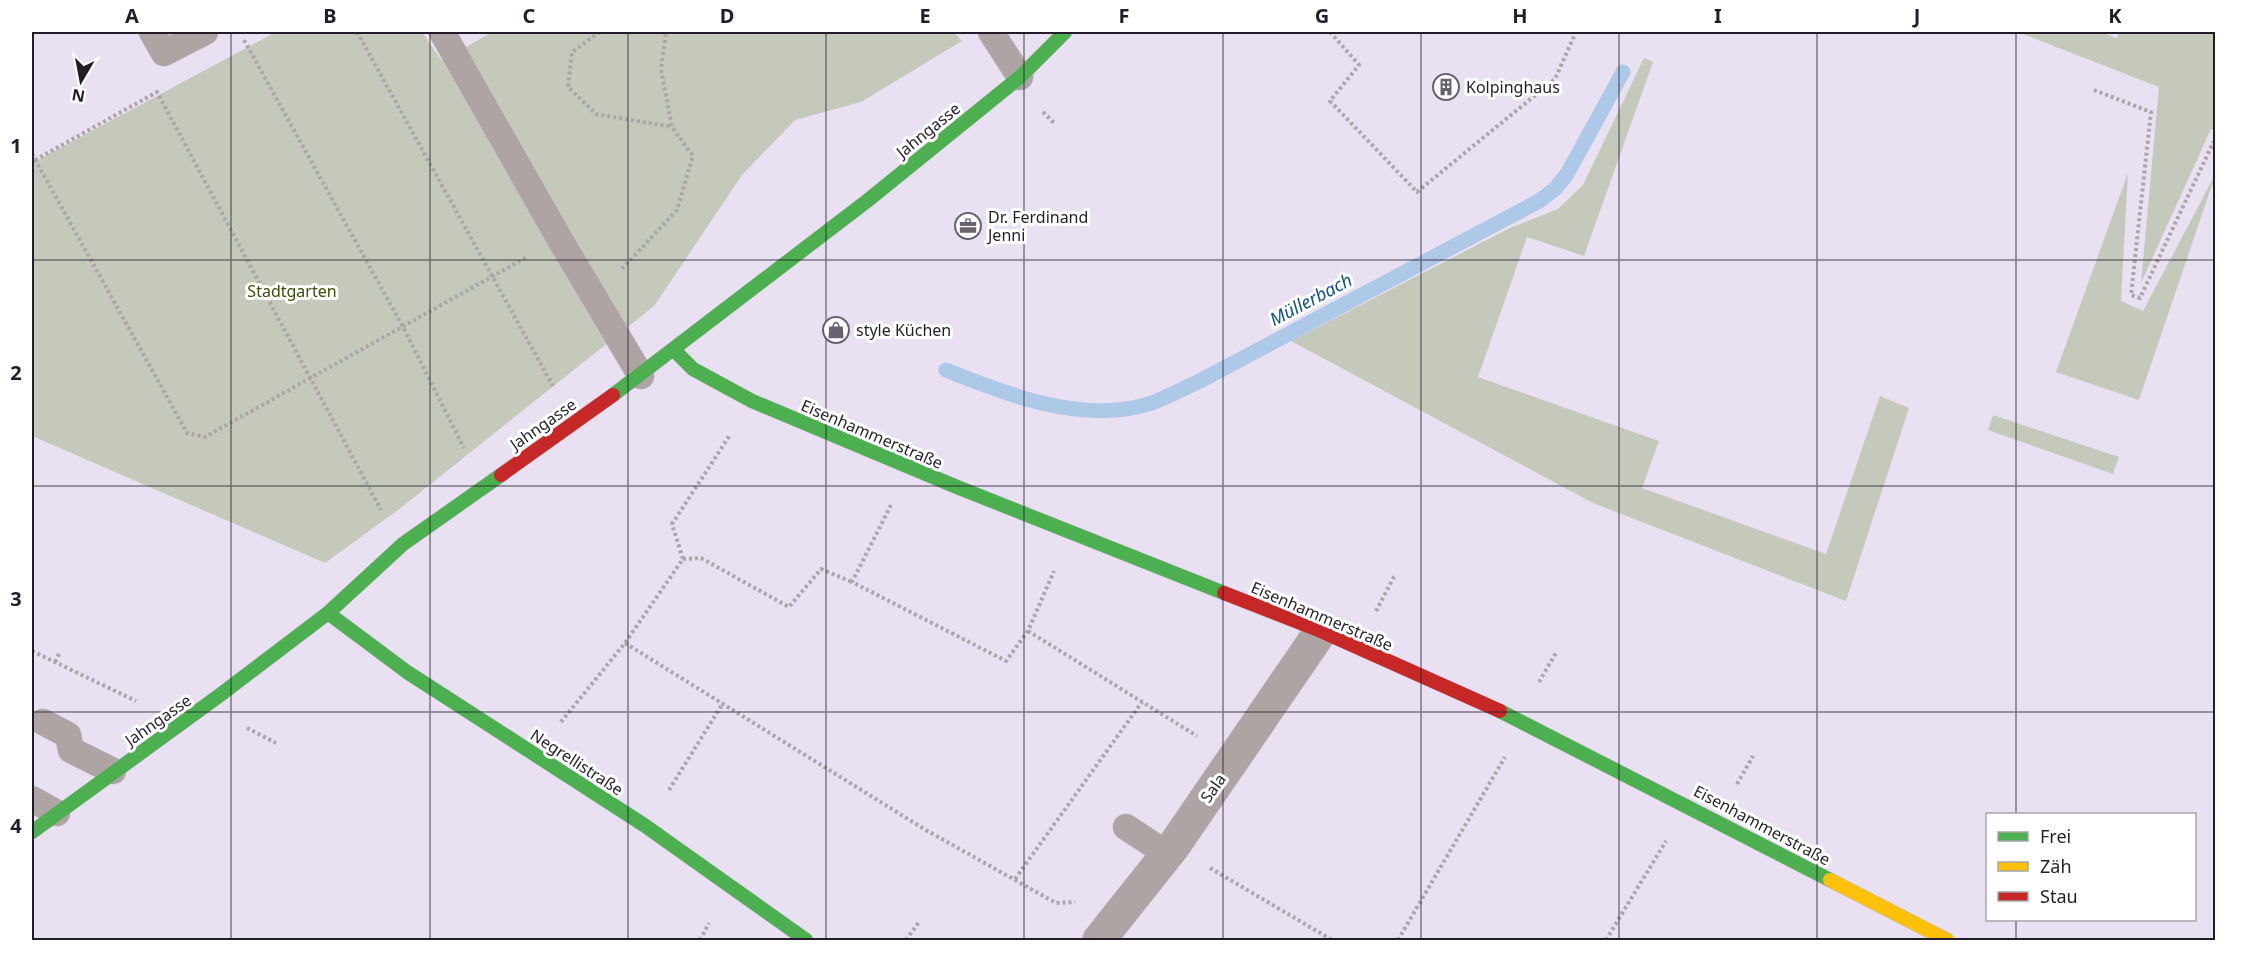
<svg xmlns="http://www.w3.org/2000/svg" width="2247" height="972" font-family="'Noto Sans',sans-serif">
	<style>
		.green { fill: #c5c9bc }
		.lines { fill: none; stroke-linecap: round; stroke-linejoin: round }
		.stream { stroke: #aec8e8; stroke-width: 15 }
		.lane-casing { stroke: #c5bfcc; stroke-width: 27 }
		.street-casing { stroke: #c5bfcc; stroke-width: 34 }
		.fast-casing { stroke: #c5bfcc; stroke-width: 15 }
		.slow-casing { stroke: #c5bfcc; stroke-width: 15 }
		.jam-casing { stroke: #c5bfcc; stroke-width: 15 }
		.path { stroke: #aea5ab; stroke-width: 4; stroke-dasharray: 3 3; stroke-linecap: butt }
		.lane { stroke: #aea4a4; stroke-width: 26 }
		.street { stroke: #aea4a4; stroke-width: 33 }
		.fast { stroke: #4caf50; stroke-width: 14 }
		.slow { stroke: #ffc107; stroke-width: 14 }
		.jam { stroke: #c62828; stroke-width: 14 }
		.grid { fill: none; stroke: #231d29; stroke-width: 1.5; stroke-opacity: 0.55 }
		.labels { text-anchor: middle; stroke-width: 6; stroke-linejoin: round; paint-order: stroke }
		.poi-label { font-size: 16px; fill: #231d29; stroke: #fff; text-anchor: start }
		.street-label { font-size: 16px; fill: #231d29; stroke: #fff }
		.park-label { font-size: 16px; fill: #394f03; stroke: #fff }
		.water-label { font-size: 18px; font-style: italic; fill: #145080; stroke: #fff }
		.neatline { fill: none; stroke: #231d29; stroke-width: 2 }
		.grid-label { font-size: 20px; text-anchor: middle; font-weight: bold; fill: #231d29 }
	</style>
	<rect width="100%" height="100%" fill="#e9e0f2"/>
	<g class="green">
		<path d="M 276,32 L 422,32 L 442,61 L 492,32 L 954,32 L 962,41 L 861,102 L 795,120 L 742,175 L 654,306 L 398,510 L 325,563 L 32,436 L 32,163 Z"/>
		<path d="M 2018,32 L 2100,32 L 2117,38 L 2119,32 L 2215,32 L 2215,130 L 2211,129 L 2141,283 L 2159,87 Z"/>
		<path d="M 1644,58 L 1653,62 L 1584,256 L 1527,237 L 1478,377 L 1659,441 L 1642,488 L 1826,554 L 1880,396 L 1909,408 L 1846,601 L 1593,503 L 1291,341 L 1510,228 L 1558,209 L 1583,185 Z"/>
		<path d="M 2128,173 L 2121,301 L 2143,311 L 2216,173 L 2139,400 L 2056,372 Z"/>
		<path d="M 1993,415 L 2119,457 L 2113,474 L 1988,430 Z"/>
	</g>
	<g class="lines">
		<path class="stream" d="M 946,370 C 1005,394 1077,422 1141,406 C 1160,402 1179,390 1196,383 L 1539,201 L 1555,189 L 1567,174 L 1623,72"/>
		<defs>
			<g id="lane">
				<path d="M 152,32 L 164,53 L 205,32"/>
				<path d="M 442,32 L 559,238 L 641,376"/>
				<path d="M 991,32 L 1020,77"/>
				<path d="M 43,722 L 68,735 L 71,750 L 113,771"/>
				<path d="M 32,799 L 57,813"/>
				<path d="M 1126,827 L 1167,854"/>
			</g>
			<path id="street" d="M 1099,940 L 1173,847 L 1321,631"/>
			<g id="fast">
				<path d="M 674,350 L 693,369 L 752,401 L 957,487 L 1224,593"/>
				<path d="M 613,395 L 867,201 L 1020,77 L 1065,32"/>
				<path d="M 328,613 L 407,672 L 644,825 L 806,940"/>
				<path d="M 1500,711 L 1830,880"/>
				<path d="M 32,832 L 220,695 L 328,613 L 403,544 L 501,475"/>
			</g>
			<path id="slow" d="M 1830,880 L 1947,940"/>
			<g id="jam">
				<path d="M 501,475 L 613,395"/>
				<path d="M 1224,593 L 1321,631 L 1500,711"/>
			</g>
		</defs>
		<use href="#lane" class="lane-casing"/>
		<use href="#street" class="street-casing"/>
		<use href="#fast" class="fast-casing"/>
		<use href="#slow" class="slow-casing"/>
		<use href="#jam" class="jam-casing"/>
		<g class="path">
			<path d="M 357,32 L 553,386"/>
			<path d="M 600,32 L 572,52 L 568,87 L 596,114 L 672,127"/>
			<path d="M 1330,32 L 1359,65 L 1330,101 L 1417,192 L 1555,79 L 1576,32"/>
			<path d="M 244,40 L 403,327 L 464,448"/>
			<path d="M 2094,90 L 2151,112 L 2131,295 L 2140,298 L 2213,143 L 2216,144"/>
			<path d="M 1043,112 L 1055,124"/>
			<path d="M 32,154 L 187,433 L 205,437 L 527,257"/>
			<path d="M 35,160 L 157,92 L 381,510"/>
			<path d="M 622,269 L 677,210 L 693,156 L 672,127 L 661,69 L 666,32"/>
			<path d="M 891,505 L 852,582 L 1006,661 L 1028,631 L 1054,571"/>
			<path d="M 683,559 L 701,558 L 789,607 L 821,569 L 852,582"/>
			<path d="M 1376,611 L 1395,575"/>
			<path d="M 1028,631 L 1197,736"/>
			<path d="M 625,643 L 924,829 L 1056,903 L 1075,902"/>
			<path d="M 32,651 L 136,701"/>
			<path d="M 55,662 L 60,652"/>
			<path d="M 1539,682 L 1557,651"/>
			<path d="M 561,722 L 625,643 L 683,559 L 672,524 L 730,435"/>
			<path d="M 247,728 L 276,743"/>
			<path d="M 1737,784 L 1753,756"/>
			<path d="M 669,790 L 723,703"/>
			<path d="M 1210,868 L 1332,940"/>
			<path d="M 1015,879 L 1142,702"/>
			<path d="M 700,940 L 709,923"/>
			<path d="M 906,940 L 919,922"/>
			<path d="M 1398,940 L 1505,757"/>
			<path d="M 1606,940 L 1666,841"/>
		</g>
		<use href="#lane" class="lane"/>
		<use href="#street" class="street"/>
		<use href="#fast" class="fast"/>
		<use href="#slow" class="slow"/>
		<use href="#jam" class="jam"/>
	</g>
	<path class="grid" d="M 231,32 L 231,940M 430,32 L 430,940M 628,32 L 628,940M 826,32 L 826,940M 1024,32 L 1024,940M 1223,32 L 1223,940M 1421,32 L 1421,940M 1619,32 L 1619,940M 1817,32 L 1817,940M 2016,32 L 2016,814M 32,260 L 2216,260M 32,486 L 2216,486M 32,712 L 2216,712M 2016,920 L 2016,940"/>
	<defs>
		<symbol id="building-ring" viewBox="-11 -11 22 22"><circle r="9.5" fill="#fff" stroke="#68616f" stroke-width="1.5"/><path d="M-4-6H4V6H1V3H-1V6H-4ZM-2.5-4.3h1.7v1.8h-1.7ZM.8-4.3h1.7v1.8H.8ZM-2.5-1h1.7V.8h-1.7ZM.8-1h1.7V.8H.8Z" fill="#68616f"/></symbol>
		<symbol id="office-ring" viewBox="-11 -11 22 22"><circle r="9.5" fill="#fff" stroke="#68616f" stroke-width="1.5"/><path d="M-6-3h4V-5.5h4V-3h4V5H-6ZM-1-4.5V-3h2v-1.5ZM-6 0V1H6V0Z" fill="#68616f"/></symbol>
		<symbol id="shop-ring" viewBox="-11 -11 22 22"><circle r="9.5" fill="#fff" stroke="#68616f" stroke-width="1.5"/><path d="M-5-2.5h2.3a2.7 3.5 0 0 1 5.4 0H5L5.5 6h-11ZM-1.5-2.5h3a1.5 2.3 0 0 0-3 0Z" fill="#68616f"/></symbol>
	</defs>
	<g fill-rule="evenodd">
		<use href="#building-ring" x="1431" y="72" width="30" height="30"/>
		<use href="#office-ring" x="953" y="211" width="30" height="30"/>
		<use href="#shop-ring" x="821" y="315" width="30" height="30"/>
	</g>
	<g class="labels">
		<g class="poi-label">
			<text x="1466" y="93">Kolpinghaus</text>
			<text x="988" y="223">Dr. Ferdinand<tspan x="988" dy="18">Jenni</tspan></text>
			<text x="856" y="336">style Küchen</text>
		</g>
		<g class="street-label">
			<text transform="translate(928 130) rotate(-39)" y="6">Jahngasse</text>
			<text transform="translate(543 424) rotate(-35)" y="6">Jahngasse</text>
			<text transform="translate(872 434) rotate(23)" y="6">Eisenhammerstraße</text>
			<text transform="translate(1322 616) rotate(23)" y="6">Eisenhammerstraße</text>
			<text transform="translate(158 720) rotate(-35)" y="6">Jahngasse</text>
			<text transform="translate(577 762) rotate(33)" y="6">Negrellistraße</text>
			<text transform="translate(1213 788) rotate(-55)" y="6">Sala</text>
			<text transform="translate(1762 825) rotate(28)" y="6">Eisenhammerstraße</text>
		</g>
		<g class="park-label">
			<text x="292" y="297">Stadtgarten</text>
		</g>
		<g class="water-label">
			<text transform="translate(1311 300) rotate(-28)" y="6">Müllerbach</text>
		</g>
	</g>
	<rect width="2247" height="972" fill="none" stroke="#ffffff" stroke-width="66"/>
	<rect x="1986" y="813" width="210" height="108" fill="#ffffff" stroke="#a7a5a9" stroke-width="1.5"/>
	<rect x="1998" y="832" width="30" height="9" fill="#4caf50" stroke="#a7a5a9" stroke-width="1.5"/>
	<text x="2040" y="843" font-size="18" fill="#231d29">Frei</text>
	<rect x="1998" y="862" width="30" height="9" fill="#ffc107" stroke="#a7a5a9" stroke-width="1.5"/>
	<text x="2040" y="873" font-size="18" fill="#231d29">Zäh</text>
	<rect x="1998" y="892" width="30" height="9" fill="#c62828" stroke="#a7a5a9" stroke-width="1.5"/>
	<text x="2040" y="903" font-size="18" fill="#231d29">Stau</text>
	<g transform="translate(81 81) rotate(190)" stroke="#ffffff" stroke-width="4.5" paint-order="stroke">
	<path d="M0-4.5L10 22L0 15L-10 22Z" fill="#231d29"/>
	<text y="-9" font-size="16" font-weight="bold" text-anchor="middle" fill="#231d29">N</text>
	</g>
	<rect x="33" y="33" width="2181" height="906" class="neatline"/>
	<g class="grid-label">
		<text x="132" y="23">A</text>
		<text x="330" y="23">B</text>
		<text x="529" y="23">C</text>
		<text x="727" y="23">D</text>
		<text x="925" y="23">E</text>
		<text x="1124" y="23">F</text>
		<text x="1322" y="23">G</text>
		<text x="1520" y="23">H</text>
		<text x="1718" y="23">I</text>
		<text x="1917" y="23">J</text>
		<text x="2115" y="23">K</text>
		<text x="16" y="153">1</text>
		<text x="16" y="380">2</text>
		<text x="16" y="606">3</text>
		<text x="16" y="833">4</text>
	</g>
</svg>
